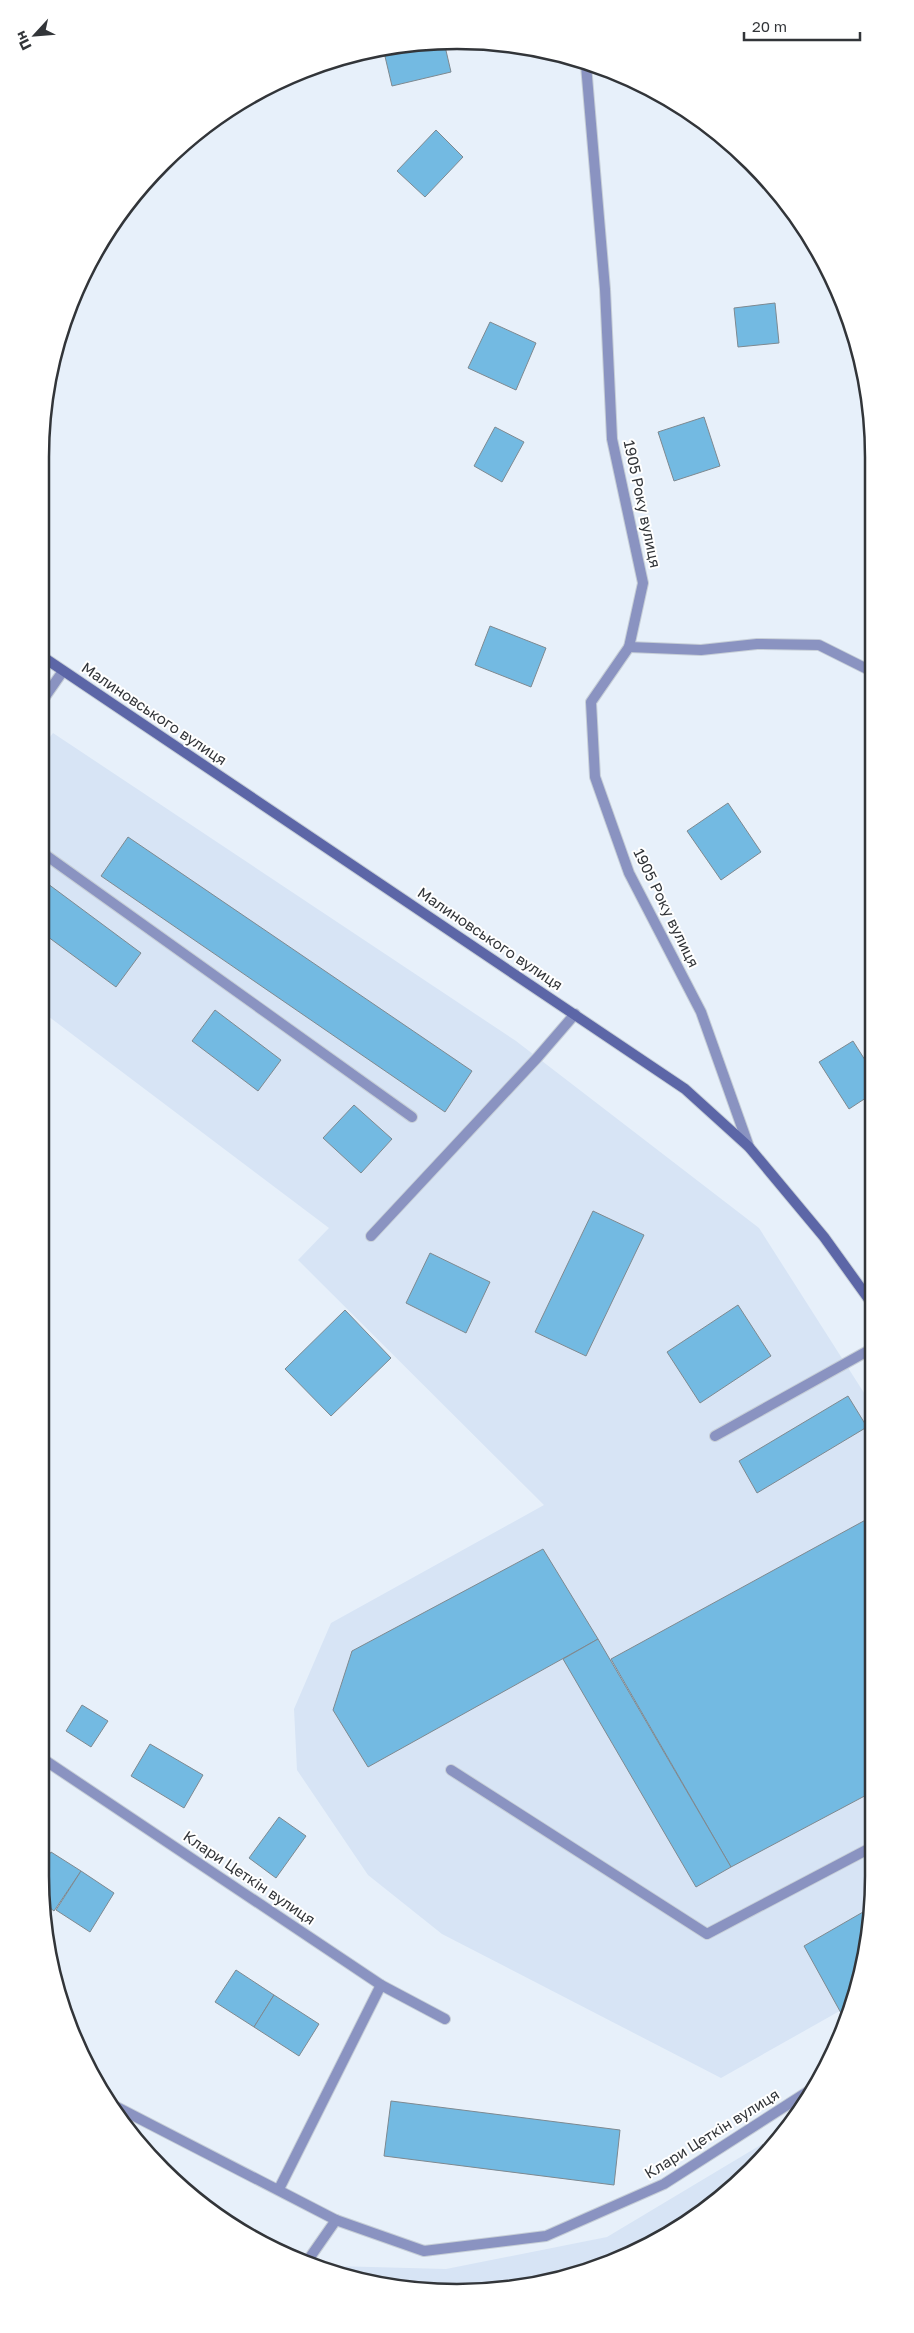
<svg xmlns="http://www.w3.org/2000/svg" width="914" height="2333" font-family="'Golos Text',sans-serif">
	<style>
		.built { fill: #d7e4f5 }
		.building { fill: #73bae2; stroke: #7e8990 }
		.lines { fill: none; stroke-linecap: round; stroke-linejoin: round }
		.service-casing { stroke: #c6ced7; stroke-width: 12 }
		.minor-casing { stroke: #c6ced7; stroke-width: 12 }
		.secondary-casing { stroke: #c6ced7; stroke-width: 12 }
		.service { stroke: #8a93c1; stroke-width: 10 }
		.minor { stroke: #8a93c1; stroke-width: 10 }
		.secondary { stroke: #5c66a7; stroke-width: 10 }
		.labels { text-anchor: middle; stroke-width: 4; stroke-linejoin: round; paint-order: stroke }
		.street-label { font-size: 15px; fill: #323539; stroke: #fff }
		.rim { fill: none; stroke: #323539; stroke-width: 2.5 }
	</style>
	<rect width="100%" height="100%" fill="#e7f0fa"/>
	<g class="built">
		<path d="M 53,733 L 516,1041 L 759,1228 L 873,1407 L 873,1471 L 869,1482 L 873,1489 L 874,1876 L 860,1984 L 852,2004 L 721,2078 L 442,1934 L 368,1875 L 297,1770 L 294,1709 L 331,1623 L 544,1505 L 298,1260 L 329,1228 L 40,1010 L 40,750 Z"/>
		<path d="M 789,2128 L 688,2223 L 617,2261 L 539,2285 L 402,2289 L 330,2273 L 334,2266 L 446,2269 L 607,2237 Z"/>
	</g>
	<g class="building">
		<path d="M 444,42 L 451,72 L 392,86 L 383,48 L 403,44 Z"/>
		<path d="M 436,130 L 463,157 L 425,197 L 397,171 Z"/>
		<path d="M 775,303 L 779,343 L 738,347 L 734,308 Z"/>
		<path d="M 490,322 L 536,343 L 516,390 L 468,368 Z"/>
		<path d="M 704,417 L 720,466 L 674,481 L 658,432 Z"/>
		<path d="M 495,427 L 524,442 L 502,482 L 474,466 Z"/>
		<path d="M 490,626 L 546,648 L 531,687 L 475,665 Z"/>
		<path d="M 728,803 L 761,852 L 721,880 L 687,831 Z"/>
		<path d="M 128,837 L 472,1071 L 445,1112 L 101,876 Z"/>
		<path d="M 40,878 L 141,953 L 116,987 L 40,931 Z"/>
		<path d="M 215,1010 L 281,1060 L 258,1091 L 192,1041 Z"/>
		<path d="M 853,1041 L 872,1071 L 872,1094 L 849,1109 L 819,1062 Z"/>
		<path d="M 354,1105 L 392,1139 L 361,1173 L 323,1138 Z"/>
		<path d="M 593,1211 L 644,1235 L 586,1356 L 535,1332 Z"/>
		<path d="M 430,1253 L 490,1282 L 466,1333 L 406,1303 Z"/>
		<path d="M 738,1305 L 771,1356 L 700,1403 L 667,1352 Z"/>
		<path d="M 345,1310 L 391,1358 L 331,1416 L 285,1369 Z"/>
		<path d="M 848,1396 L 867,1427 L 757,1493 L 739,1461 Z"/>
		<path d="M 871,1517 L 873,1520 L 874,1791 L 731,1867 L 611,1659 Z"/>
		<path d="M 543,1549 L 598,1639 L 368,1767 L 333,1710 L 352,1651 Z"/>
		<path d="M 598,1639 L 731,1867 L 696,1887 L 563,1659 Z"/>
		<path d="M 82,1705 L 108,1721 L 91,1747 L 66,1731 Z"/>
		<path d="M 150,1744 L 203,1775 L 184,1808 L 131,1776 Z"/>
		<path d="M 279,1817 L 306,1836 L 276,1878 L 249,1858 Z"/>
		<path d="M 51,1852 L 81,1871 L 54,1911 L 45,1904 L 40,1876 L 40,1869 Z"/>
		<path d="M 81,1871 L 114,1893 L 90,1932 L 56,1910 Z"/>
		<path d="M 870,1908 L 860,1984 L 851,2008 L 841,2013 L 804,1946 Z"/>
		<path d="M 236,1970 L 274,1995 L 254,2027 L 215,2002 Z"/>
		<path d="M 274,1995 L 319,2024 L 299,2056 L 254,2027 Z"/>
		<path d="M 391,2101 L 620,2130 L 614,2185 L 384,2156 Z"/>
		<path d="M 720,2193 L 688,2223 L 630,2254 L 629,2253 Z"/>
	</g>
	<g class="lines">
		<defs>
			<g id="service">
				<path d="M 40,529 L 43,525"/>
				<path d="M 40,704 L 63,671"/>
				<path d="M 40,851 L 412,1117"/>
				<path d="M 371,1236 L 537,1058 L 575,1014"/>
				<path d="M 715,1436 L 873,1348"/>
				<path d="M 40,1757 L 381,1985 L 445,2019"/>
				<path d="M 451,1770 L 707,1934 L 874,1846"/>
				<path d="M 279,2189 L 381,1985"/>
			</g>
			<g id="minor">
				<path d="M 584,63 L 586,65 L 605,289 L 612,439 L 643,583 L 629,647 L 591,702 L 595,777 L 629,873 L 701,1012 L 749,1147"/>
				<path d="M 629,647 L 701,650 L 757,644 L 819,645 L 871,671"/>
				<path d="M 109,2103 L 336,2220 L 424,2251 L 546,2236 L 664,2184 L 815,2087"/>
				<path d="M 306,2263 L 336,2220"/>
			</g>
			<path id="secondary" d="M 40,655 L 685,1089 L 749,1147 L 824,1237 L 873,1305"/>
		</defs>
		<use href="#service" class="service-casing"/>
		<use href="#minor" class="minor-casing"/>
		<use href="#secondary" class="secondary-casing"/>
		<use href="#service" class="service"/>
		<use href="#minor" class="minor"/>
		<use href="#secondary" class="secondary"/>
	</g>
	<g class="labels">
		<g class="street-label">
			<text transform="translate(642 504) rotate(78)" y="5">1905 Року вулиця</text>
			<text transform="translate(154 714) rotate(34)" y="5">Малиновського вулиця</text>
			<text transform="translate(666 908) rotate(64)" y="5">1905 Року вулиця</text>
			<text transform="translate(490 939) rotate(34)" y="5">Малиновського вулиця</text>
			<text transform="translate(249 1878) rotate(34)" y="5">Клари Цеткін вулиця</text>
			<text transform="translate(712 2134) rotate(-32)" y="5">Клари Цеткін вулиця</text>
		</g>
	</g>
	<path d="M0 0H914V2333H0ZM457 49H457A408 408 0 0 1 865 457V1876A408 408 0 0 1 457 2284H457A408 408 0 0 1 49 1876V457A408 408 0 0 1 457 49Z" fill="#fff" fill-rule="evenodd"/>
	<path class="rim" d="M457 49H457A408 408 0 0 1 865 457V1876A408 408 0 0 1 457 2284H457A408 408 0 0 1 49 1876V457A408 408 0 0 1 457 49Z"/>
	<g transform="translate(35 35) rotate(244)" stroke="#ffffff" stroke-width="4" paint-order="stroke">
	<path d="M0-4L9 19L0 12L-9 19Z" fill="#323539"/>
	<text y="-8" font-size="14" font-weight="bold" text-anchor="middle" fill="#323539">Пн</text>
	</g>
	<path d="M744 32v8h116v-8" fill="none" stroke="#323539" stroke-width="2.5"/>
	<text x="752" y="32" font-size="15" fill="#323539" stroke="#ffffff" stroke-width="4" paint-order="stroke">20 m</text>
</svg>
